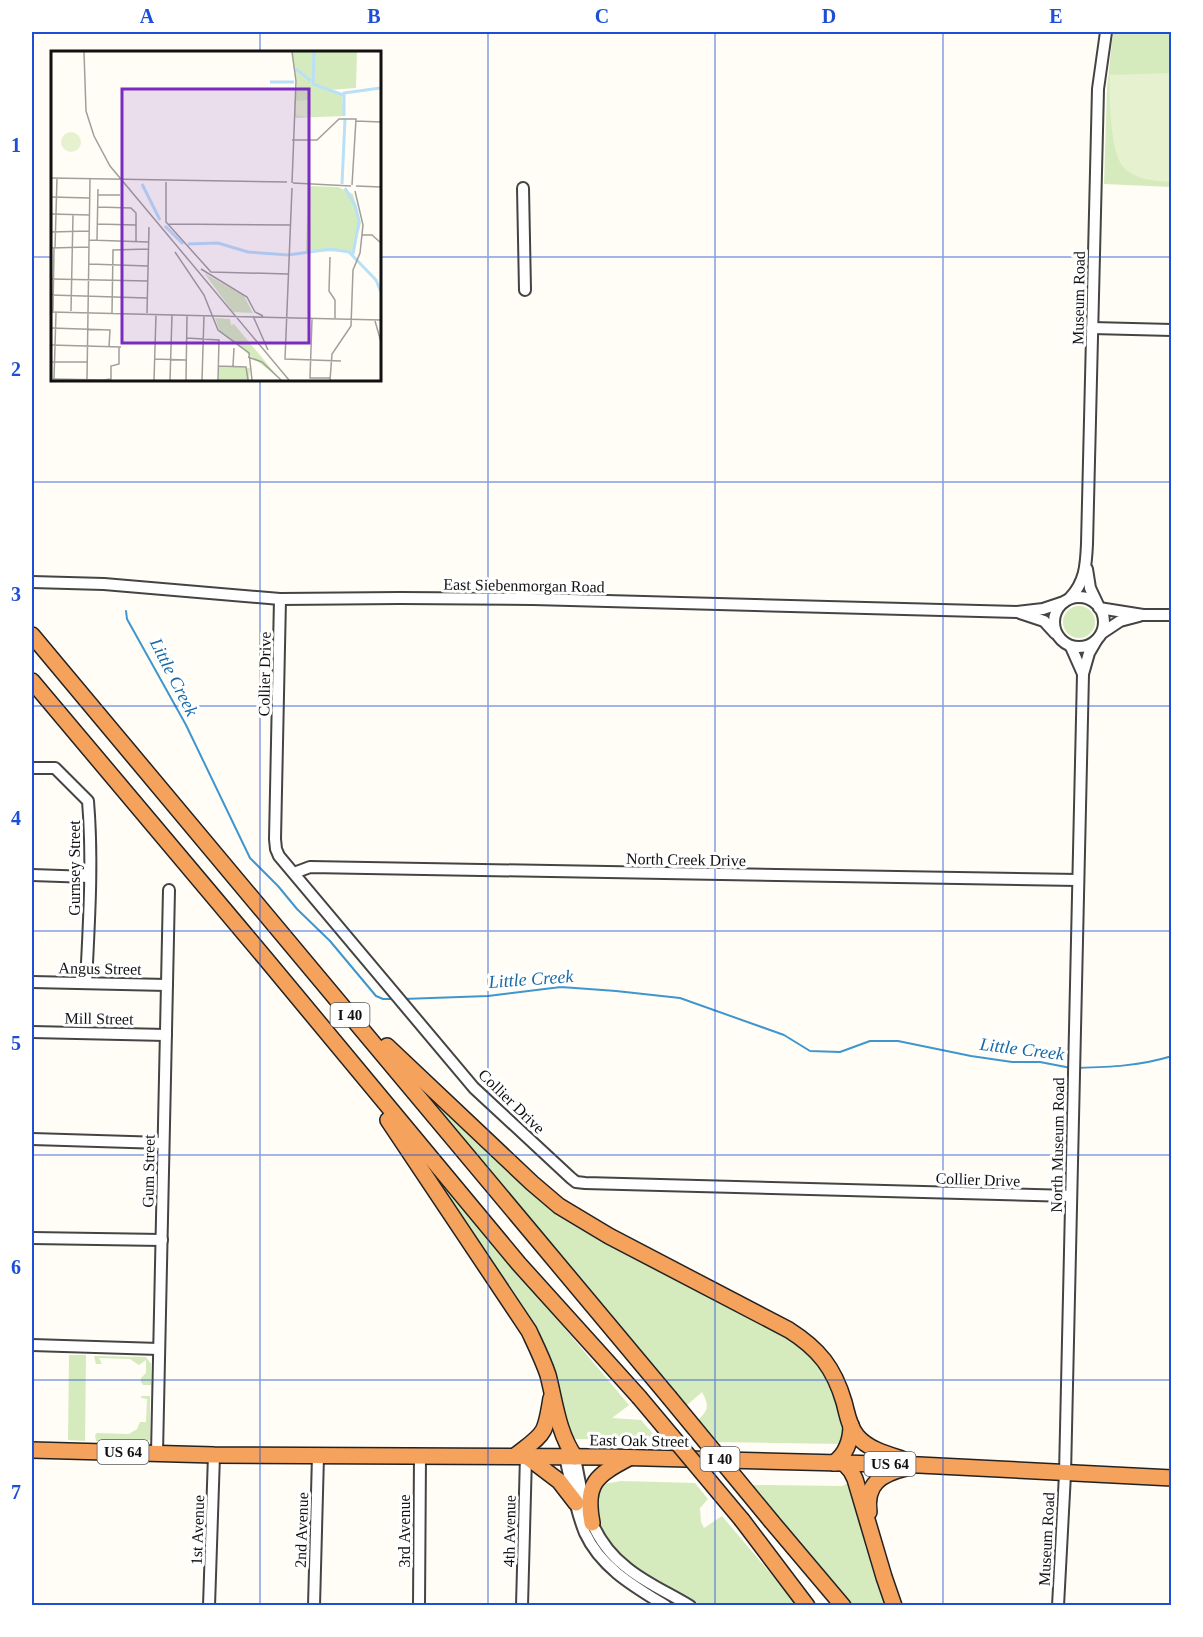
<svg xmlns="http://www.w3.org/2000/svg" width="1203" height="1637" font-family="Georgia,serif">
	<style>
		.green { fill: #d5ebbd }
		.pitch { fill: #e6f2cf }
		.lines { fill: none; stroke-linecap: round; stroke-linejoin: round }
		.stream { stroke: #3f96cf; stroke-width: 2 }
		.minor-casing { stroke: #444; stroke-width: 14 }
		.highway-casing { stroke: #222; stroke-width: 18 }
		.minor { stroke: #fff; stroke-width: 10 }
		.highway { stroke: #f5a25d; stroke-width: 15 }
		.highway-bridge-casing { stroke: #222; stroke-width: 18; stroke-linecap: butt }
		.highway-bridge { stroke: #f5a25d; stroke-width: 15 }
		.grid { fill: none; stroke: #1d4ed8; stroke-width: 1.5; stroke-opacity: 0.55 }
		.labels { text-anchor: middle; stroke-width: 6; stroke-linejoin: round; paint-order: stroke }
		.shield { fill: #fff; stroke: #585858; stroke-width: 1.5 }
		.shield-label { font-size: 15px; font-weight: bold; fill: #111 }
		.street-label { font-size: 16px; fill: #111; stroke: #fff }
		.water-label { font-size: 18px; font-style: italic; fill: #1768a6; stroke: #fff }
		.inset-river { fill: none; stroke: #b9e0f7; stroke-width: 3 }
		.inset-road { fill: none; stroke: #a09f9a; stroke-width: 1.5 }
		.view { fill: #7b2cbf; fill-opacity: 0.15; stroke: #7b2cbf; stroke-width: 3 }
		.inset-edge { fill: none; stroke: #111; stroke-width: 3 }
		.neatline { fill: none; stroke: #1d4ed8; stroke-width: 2 }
		.grid-label { font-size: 20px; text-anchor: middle; font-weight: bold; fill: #1d4ed8 }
	</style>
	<rect width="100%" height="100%" fill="#fffdf5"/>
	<g class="green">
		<path d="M 1113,32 L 1171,32 L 1171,187 L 1104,184 L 1107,88 Z"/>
		<circle cx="1079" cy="622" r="16"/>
		<path d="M 400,1066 L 526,1187 L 788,1336 L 812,1353 L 837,1394 L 845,1435 L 843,1444 L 717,1442 L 698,1420 C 709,1410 709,1405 702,1392 L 686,1406 Z"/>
		<path d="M 409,1143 L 629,1405 L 612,1418 L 641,1420 L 658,1440 L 573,1439 L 555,1372 L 546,1351 Z"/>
		<path d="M 69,1355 L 86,1355 L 85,1441 L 68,1440 Z"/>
		<path d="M 94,1356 L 146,1357 L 151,1364 L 151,1385 L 143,1385 L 141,1382 L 141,1378 L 146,1373 L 146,1360 L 139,1365 L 130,1359 L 99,1358 L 102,1364 L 96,1364 Z"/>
		<path d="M 141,1396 L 150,1396 L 150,1440 L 144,1442 L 96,1441 L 95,1435 L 97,1433 L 129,1434 L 137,1429 L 140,1422 L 146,1422 L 147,1399 L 141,1398 Z"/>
		<path d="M 600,1480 L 604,1484 L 621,1481 L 695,1483 L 708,1499 L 700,1508 L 701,1522 L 704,1528 L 722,1516 L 797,1605 L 699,1605 L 631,1565 L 620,1554 L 608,1539 L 599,1523 L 594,1505 Z"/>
		<path d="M 849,1482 L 887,1605 L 853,1605 L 751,1485 L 843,1486 Z"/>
	</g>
	<path class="pitch" d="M 1171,73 L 1172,73 L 1171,182 C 1156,181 1135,180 1123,167 C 1110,151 1109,95 1110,75 Z"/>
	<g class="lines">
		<g class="stream">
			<path d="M 126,611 L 127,619 L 186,725 L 250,858 L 278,886 L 297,909 L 330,941 L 376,996 L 383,999 L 395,999"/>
			<path d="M 403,999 L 488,996 L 561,987 L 616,991 L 680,998 L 784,1035 L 810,1051 L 840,1052 L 870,1041 L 898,1041 L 971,1056 L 1012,1062 L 1040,1062 L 1071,1068"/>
			<path d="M 1077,1068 C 1109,1067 1140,1066 1172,1056"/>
		</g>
		<defs>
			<g id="minor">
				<path d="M 523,188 L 525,290"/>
				<path d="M 1092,328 L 1172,330"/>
				<path d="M 1087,569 L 1090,588 L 1098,605"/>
				<path d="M 32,582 L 104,584 L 280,599 L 400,598 L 533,599 L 1017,612 L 1043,609 L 1064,602"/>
				<circle cx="1079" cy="622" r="25"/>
				<path d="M 1070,598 C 1085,582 1086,566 1087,544 L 1098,89 L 1106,32"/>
				<path d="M 280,599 L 275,839 L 276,849 L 279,856 L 474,1088 L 571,1178 L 576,1182 L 585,1183 L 1071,1196"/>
				<path d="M 1099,608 L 1143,615 L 1172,615"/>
				<path d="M 1020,613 L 1044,621 L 1055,633"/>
				<path d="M 1102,633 L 1120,621 L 1139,616"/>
				<path d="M 1071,647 L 1083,674"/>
				<path d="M 32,768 L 55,768 L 88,801 C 93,861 89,922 86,983"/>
				<path d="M 294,873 L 310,867 L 1078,880"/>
				<path d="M 32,875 L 90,877"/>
				<path d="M 32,982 L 167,985"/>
				<path d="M 32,1032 L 166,1035"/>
				<path d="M 32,1139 L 163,1143"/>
				<path d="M 32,1238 L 162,1240"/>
				<path d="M 32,1345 L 159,1349"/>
				<path d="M 157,1453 L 169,890"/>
				<path d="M 565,1457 C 571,1482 575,1509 585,1533 C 601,1568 635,1587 666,1606"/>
				<path d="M 575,1457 C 582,1499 590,1539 626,1567 C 645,1583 669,1593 690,1606"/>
				<path d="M 209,1606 L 214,1455"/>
				<path d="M 314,1606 L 318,1456"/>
				<path d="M 419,1606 L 420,1456"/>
				<path d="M 522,1606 L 526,1456"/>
				<path d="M 1058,1606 L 1065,1474 L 1083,674 L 1089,653 L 1096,641"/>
			</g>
			<g id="highway">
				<path d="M 32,635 L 669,1397"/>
				<path d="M 32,681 L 265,958 L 519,1264 L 639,1397"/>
				<path d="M 387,1046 L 532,1183 L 559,1206 L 609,1236 L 789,1330 C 819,1349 834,1368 844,1402 C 847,1413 849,1427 857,1436 C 868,1449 886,1454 902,1459"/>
				<path d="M 388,1120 L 529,1331 C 536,1346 543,1360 548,1375 C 555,1402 558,1433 575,1457"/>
				<path d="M 32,1450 L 214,1455 L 609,1457 L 919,1465 L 1172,1478"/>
				<path d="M 515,1456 C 544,1433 545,1437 551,1398"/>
				<path d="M 526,1456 L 559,1481 L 576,1503"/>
				<path d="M 834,1463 C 846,1454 851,1441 851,1425"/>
				<path d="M 844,1463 L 851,1471 L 855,1479 L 884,1577 L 894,1606"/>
				<path d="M 869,1512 C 865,1484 881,1474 906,1468"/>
				<path d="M 742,1520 L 807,1606"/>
				<path d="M 772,1522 L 843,1606"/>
				<path d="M 592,1523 C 584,1483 597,1475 629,1458"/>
			</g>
		</defs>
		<use href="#minor" class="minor-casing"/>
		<use href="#highway" class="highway-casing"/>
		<use href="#minor" class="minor"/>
		<use href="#highway" class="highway"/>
		<defs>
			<g id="highway-bridge">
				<path d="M 639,1397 L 742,1520"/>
				<path d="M 669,1397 L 772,1522"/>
			</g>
		</defs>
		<use href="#highway-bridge" class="highway-bridge-casing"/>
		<use href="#highway-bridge" class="highway-bridge"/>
	</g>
	<path class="grid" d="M 260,32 L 260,52M 488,32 L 488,1606M 715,32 L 715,1606M 943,32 L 943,1606M 32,257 L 52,257M 380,257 L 1172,257M 260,380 L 260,1606M 32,482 L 1172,482M 32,706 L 1172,706M 32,931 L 1172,931M 32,1155 L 1172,1155M 32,1380 L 1172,1380"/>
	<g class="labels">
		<g class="shield">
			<rect x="330.5" y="1003" width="39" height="24" rx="4.5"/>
			<rect x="97.5" y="1440" width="51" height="24" rx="4.5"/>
			<rect x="700.5" y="1447" width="39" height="24" rx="4.5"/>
			<rect x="864.5" y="1452" width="51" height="24" rx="4.5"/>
		</g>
		<g class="shield-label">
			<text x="350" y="1020">I 40</text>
			<text x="123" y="1457">US 64</text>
			<text x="720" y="1464">I 40</text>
			<text x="890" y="1469">US 64</text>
		</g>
		<g class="street-label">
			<text transform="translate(1078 298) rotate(-89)" y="6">Museum Road</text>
			<text transform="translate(524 585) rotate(1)" y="6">East Siebenmorgan Road</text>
			<text transform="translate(264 674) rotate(-89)" y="6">Collier Drive</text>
			<text transform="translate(686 859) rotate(1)" y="6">North Creek Drive</text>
			<text transform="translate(74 868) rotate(-90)" y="6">Gurnsey Street</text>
			<text transform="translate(100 968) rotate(1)" y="6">Angus Street</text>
			<text transform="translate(99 1018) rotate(1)" y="6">Mill Street</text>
			<text transform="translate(512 1101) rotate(44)" y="6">Collier Drive</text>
			<text transform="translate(1057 1145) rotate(-89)" y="6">North Museum Road</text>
			<text transform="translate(148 1171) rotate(-89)" y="6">Gum Street</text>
			<text transform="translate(978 1179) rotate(2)" y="6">Collier Drive</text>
			<text transform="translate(639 1440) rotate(1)" y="6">East Oak Street</text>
			<text transform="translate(197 1530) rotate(-88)" y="6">1st Avenue</text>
			<text transform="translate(301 1530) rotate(-88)" y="6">2nd Avenue</text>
			<text transform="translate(404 1531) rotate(-90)" y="6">3rd Avenue</text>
			<text transform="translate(509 1531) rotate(-89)" y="6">4th Avenue</text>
			<text transform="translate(1046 1539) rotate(-87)" y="6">Museum Road</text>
		</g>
		<g class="water-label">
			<text transform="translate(174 677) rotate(63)" y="6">Little Creek</text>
			<text transform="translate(531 979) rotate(-4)" y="6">Little Creek</text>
			<text transform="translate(1022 1049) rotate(7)" y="6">Little Creek</text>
		</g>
	</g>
	<g transform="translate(51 51)">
		<rect width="330" height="330" fill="#fffdf5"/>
		<path d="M 241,1 L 306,1 L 305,37 L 278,39 L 291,44 L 293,65 L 243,67 L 246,31 ZM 257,135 L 287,136 L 302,143 L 310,172 L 303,201 L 255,200 ZM 153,222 L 193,245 L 202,262 L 182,261 ZM 164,267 L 179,268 L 180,274 L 183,273 L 228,327 L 169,281 ZM 168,315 L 199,317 L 198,329 L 167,329 Z" fill="#d5ebbd"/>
		<path d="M 258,49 L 260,67 L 245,64 L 243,50 ZM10 91a10 10 0 1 1 20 0a10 10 0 1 1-20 0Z" fill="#e6f2cf"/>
		<path class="inset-river" d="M 263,1 L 262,33 L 292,44M 245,18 L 260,30M 219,31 L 243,31M 293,65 L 293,42 L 329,37M 91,133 L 109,169M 291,133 L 294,68M 294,137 L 304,154 L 308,170 L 302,203M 114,175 L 132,193M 137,193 L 167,192 L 197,201 L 237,204 L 280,198 L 298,201 L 325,229 L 330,241"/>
		<path class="inset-road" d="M 33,1 L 35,60 L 43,85 L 59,115 L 238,329M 241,1 L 245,30 L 241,132M 305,70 L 330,71M 241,89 L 266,89 L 288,68 L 305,68 L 301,134M 0,127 L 236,131M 115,131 L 115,171 L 160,221 L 237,223M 242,132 L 300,135M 305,135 L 330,136M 241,137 L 234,308 L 290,310M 47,144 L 69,144M 0,146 L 39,147M 47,156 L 80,157 L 85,162 L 85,190M 0,163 L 39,164M 46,173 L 85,174M 117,173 L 239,174M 0,181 L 38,180M 311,184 L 321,184 L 330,192M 38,189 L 97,191M 46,189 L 47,138M 0,197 L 38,196M 4,197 L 6,127M 124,201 L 153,244 L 161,264M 279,206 L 278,240 L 284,249 L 284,267M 38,213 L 97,215M 150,218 L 196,246 L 204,261 L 212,265M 0,228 L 97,230M 0,244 L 96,247M 2,260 L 3,197M 20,260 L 22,164M 0,261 L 330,269M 61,262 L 62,199 L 97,198M 96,262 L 98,176M 161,264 L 167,279 L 198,302 L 201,329M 202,265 L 217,299M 261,268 L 259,327 L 279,327M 324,270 L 330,291M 0,277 L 59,279 L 58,296M 136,287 L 168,289 L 167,329M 0,294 L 70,296M 197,306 L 211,311 L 230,329M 103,308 L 136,309M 0,311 L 36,311M 167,315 L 195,316 L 197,329M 182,315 L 183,297M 2,328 L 52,329M 3,328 L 5,262M 36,329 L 39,128M 52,329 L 60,328 L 60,315 L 68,313 L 68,296M 103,329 L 105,264M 119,329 L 121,264M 135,329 L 136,264M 151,329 L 153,264M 279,329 L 281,303 L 300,275 L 302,219 L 309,202 L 312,174 L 304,140"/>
		<path class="view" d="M 71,38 L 258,38 L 258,292 L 71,292 Z"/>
		<rect width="330" height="330" class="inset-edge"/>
	</g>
	<rect width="1203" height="1637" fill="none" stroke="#ffffff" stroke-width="66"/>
	<rect x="33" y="33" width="1137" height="1571" class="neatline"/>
	<g class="grid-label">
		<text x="147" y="23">A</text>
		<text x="374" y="23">B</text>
		<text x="602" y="23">C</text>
		<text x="829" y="23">D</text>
		<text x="1056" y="23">E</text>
		<text x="16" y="152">1</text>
		<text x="16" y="376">2</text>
		<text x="16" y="601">3</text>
		<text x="16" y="825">4</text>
		<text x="16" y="1050">5</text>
		<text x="16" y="1274">6</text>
		<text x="16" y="1499">7</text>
	</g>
</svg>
